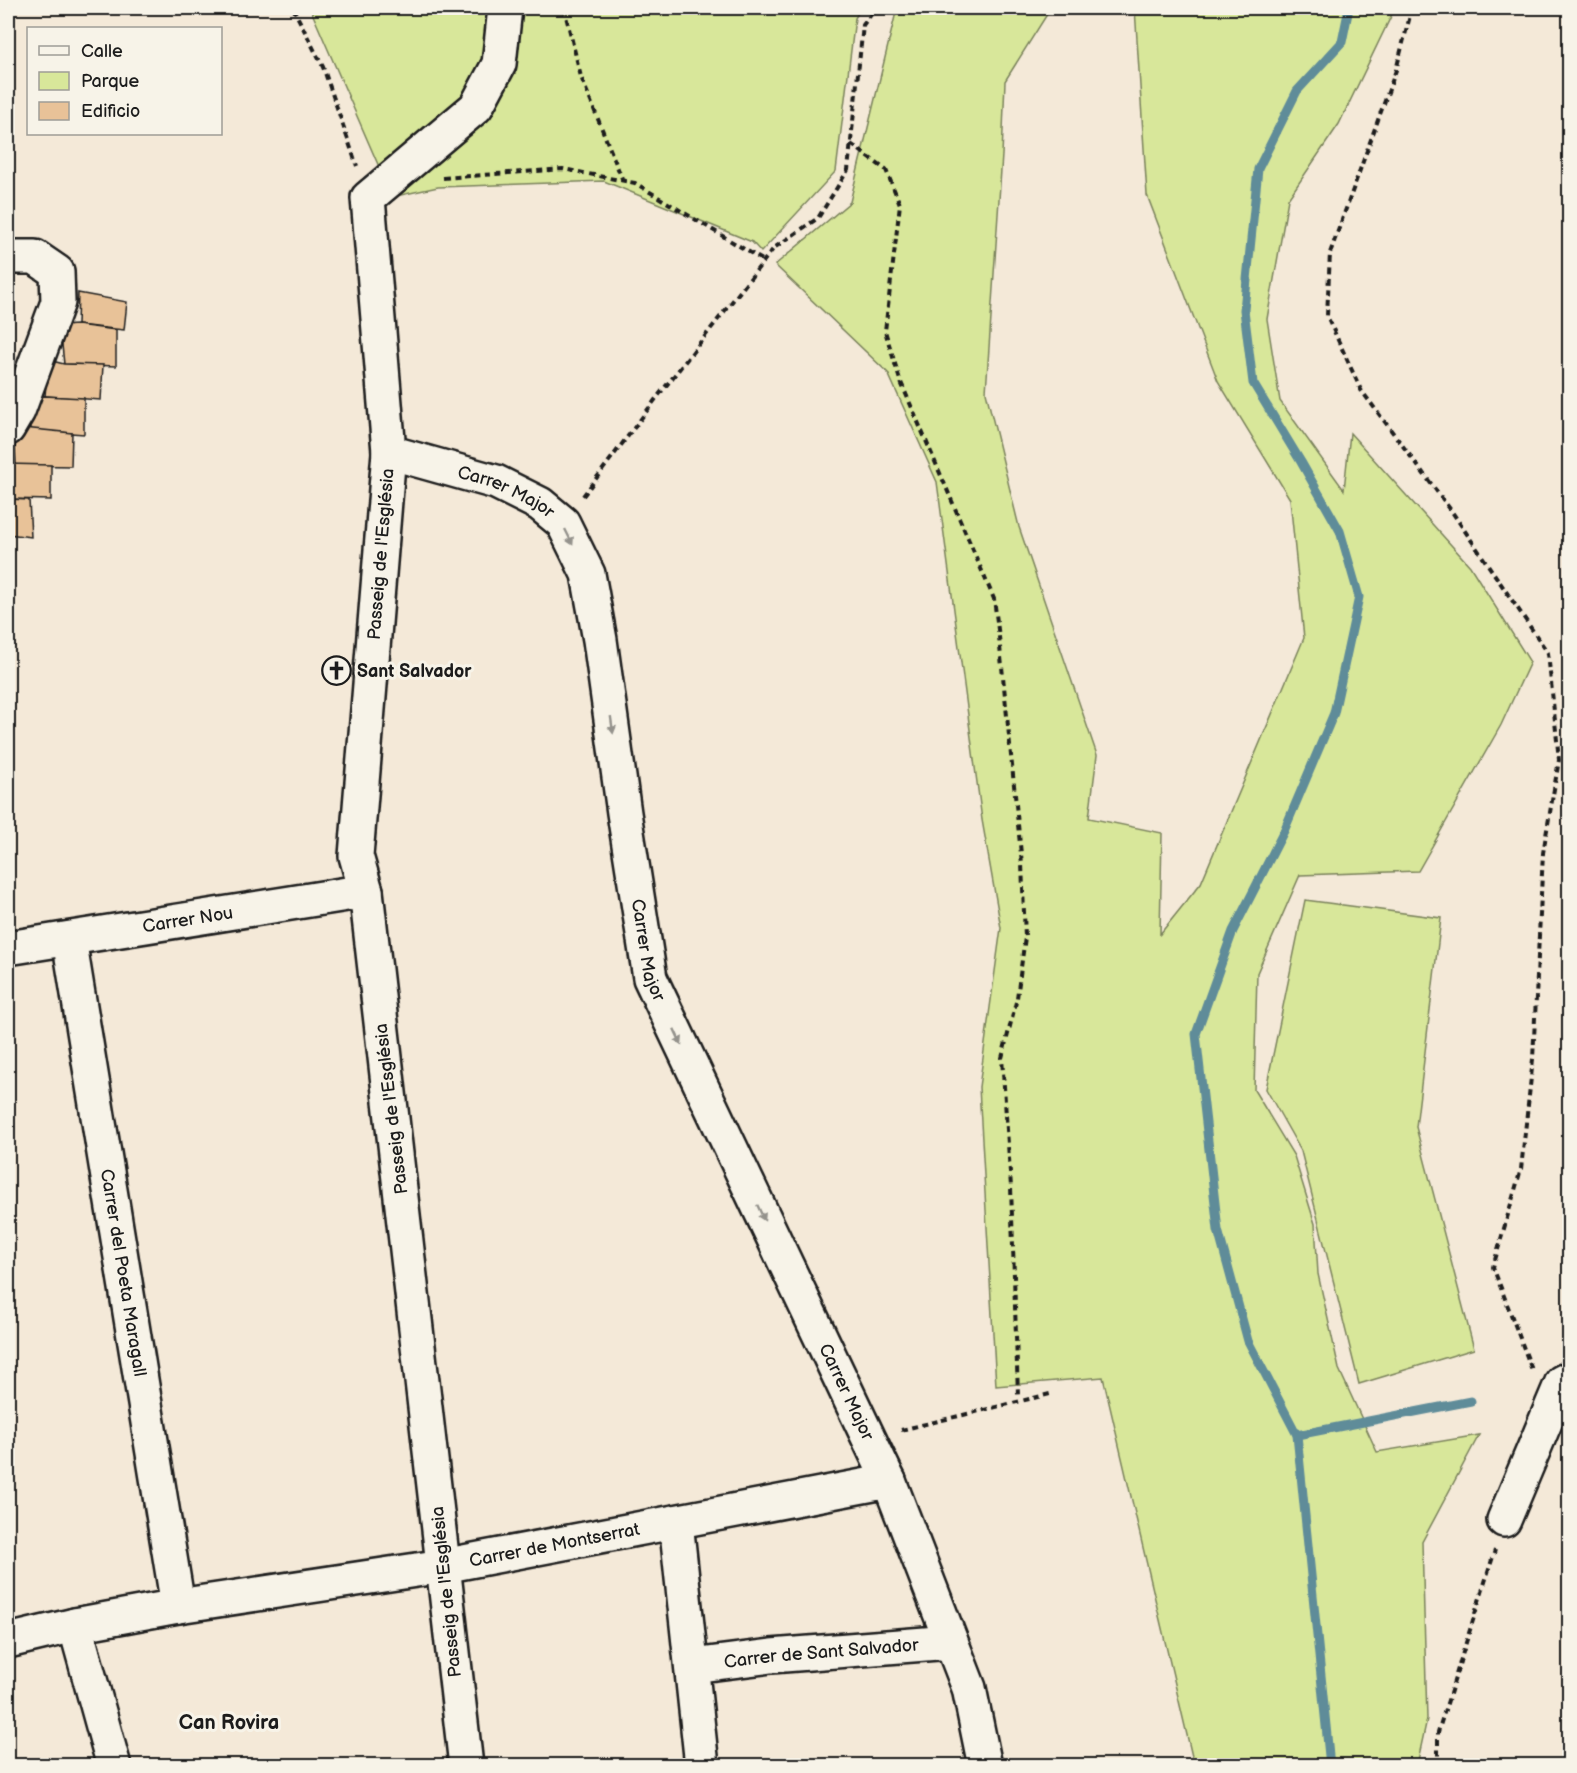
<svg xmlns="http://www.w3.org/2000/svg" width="1577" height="1773" font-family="'Balsamiq Sans',sans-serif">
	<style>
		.green { fill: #d8e79a; stroke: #7a825b; stroke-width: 1.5 }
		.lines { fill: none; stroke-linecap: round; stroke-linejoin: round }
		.stream { stroke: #5f8c99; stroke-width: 9 }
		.building { fill: #e8c298; stroke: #1c1c1c; stroke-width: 1.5 }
		.street-casing { stroke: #1c1c1c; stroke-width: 38 }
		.path { stroke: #1c1c1c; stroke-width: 4; stroke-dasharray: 6 4.5; stroke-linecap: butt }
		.street { stroke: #f7f3e8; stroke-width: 33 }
		.oneway { fill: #94928c }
		.labels { text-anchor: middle; stroke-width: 6; stroke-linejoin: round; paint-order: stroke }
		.street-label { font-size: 18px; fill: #1c1c1c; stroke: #f7f3e8 }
		.poi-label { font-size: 18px; font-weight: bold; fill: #1c1c1c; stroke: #f7f3e8; text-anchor: start }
		.neighbourhood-label { font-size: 20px; font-weight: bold; fill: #1c1c1c; stroke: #f7f3e8 }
	</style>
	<rect width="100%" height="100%" fill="#f4e9d8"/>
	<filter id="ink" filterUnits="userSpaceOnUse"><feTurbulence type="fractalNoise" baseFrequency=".0167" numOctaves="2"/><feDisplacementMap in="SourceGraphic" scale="12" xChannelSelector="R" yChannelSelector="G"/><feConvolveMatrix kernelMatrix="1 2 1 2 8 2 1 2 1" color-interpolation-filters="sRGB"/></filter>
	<g filter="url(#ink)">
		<g class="green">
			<path d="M 310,8 L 489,8 L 491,21 L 482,64 L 461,103 L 380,169 Z"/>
			<path d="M 517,8 L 861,8 L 855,18 L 836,171 L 761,252 L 752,242 L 604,181 L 438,187 L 382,199 L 487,111 Z"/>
			<path d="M 897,8 L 1051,8 L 1005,81 L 1002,155 L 986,392 L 1019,527 L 1097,755 L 1089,818 L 1162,833 L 1160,934 L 1201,883 L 1304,638 L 1290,499 L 1218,381 L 1147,195 L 1135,8 L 1395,8 L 1339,124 L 1288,199 L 1267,319 L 1280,401 L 1344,490 L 1350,433 L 1470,566 L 1530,662 L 1501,725 L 1418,871 L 1300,875 L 1257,973 L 1254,1090 L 1294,1156 L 1315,1224 L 1318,1274 L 1339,1369 L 1377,1452 L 1479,1435 L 1422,1542 L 1427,1719 L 1417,1765 L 1194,1765 L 1103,1377 L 996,1386 L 979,1087 L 1001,928 L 982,820 L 937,482 L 888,373 L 775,265 L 850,202 Z"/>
			<path d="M 1305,900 L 1441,918 L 1416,1127 L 1474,1349 L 1359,1384 L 1301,1151 L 1266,1089 Z"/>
		</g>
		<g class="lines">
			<g class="stream">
				<path d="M 1297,1435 L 1471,1401"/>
				<path d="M 1330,1766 L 1297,1435 L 1248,1341 L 1218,1230 L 1196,1034 L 1233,931 L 1284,831 L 1334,713 L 1359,597 L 1340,531 L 1301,462 L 1253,383 L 1244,310 L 1258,169 L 1297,91 L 1342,42 L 1349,8"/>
			</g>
		</g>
		<g class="building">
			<path d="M 78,293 L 127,302 L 124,330 L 77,325 Z"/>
			<path d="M 77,325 L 116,330 L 116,366 L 64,364 L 60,326 Z"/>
			<path d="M 48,360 L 64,364 L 103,365 L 101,400 L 45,396 Z"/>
			<path d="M 45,396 L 84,398 L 84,434 L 30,430 L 28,397 Z"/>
			<path d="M 14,427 L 72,433 L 71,466 L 16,465 Z"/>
			<path d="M 8,464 L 51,465 L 51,500 L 8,499 Z"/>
			<path d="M 8,499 L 29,500 L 31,537 L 8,534 Z"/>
		</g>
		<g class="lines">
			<defs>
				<g id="street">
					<path d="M 8,257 L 35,257 L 57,272 L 58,302 L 18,411 L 8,428"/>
					<path id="s1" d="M 389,452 L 496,482 L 540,504 L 563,523 L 588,574 L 600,640 L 624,813 L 650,978 L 889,1481 L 969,1688 L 985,1766"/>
					<path id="s2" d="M 69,939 L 178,1606"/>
					<path id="s3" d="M 8,948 L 366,891"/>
					<path d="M 1504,1520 L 1562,1382 L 1570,1378"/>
					<path d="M 676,1522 L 702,1766"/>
					<path d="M 75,1625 L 114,1766"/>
					<path id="s4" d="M 8,1641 L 75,1625 L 178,1606 L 443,1566 L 889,1481"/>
					<path id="s5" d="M 692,1666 L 771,1656 L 951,1642"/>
					<path id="s6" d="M 466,1766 L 366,891 L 356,856 L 389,452 L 368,198 L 476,107 L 499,64 L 505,8"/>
				</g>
			</defs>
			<use href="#street" class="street-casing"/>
			<g class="path">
				<path d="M 293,8 L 323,67 L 357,166"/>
				<path d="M 564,8 L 581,77 L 623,181"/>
				<path d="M 1412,8 L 1396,70 L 1330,253 L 1327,316 L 1361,390 L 1450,509 L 1548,653 L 1559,760 L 1543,853 L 1533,1059 L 1521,1169 L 1493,1267 L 1532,1370"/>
				<path d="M 851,144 L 886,170 L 900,204 L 885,331 L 900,380 L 994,599 L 999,637 L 1022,864 L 1025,937 L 1017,998 L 1002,1058 L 1011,1187 L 1018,1395"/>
				<path d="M 443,178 L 563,169 L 635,183 L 764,261"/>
				<path d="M 583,496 L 655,400 L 774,248 L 818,218 L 848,170 L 863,25 L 876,8"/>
				<path d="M 901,1430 L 1050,1394"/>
				<path d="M 1438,1766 L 1438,1732 L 1495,1550"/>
			</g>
			<use href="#street" class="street"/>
		</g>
		<defs><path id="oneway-solid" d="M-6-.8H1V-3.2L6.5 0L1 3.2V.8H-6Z" transform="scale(1.5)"/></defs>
		<g class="oneway">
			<use href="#oneway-solid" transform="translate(569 537) rotate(64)"/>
			<use href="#oneway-solid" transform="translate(612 725) rotate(82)"/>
			<use href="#oneway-solid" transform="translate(678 1037) rotate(65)"/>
			<use href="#oneway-solid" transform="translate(761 1213) rotate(65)"/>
		</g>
	</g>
	<defs>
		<symbol id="church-ring" viewBox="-11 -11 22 22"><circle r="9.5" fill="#f7f3e8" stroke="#1c1c1c" stroke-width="1.5"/><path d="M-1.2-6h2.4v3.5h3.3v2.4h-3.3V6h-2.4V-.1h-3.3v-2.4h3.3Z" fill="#1c1c1c"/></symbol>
	</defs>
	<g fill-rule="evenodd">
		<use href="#church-ring" x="320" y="654" width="33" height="33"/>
	</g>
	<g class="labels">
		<g class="street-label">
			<text dy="6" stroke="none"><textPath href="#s1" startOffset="124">Carrer Major</textPath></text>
			<text dy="6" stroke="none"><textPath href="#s6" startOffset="1220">Passeig de l'Església</textPath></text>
			<text dy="6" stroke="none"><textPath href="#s3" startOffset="182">Carrer Nou</textPath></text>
			<text dy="6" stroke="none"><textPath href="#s1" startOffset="628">Carrer Major</textPath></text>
			<text transform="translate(391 1109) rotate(-97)" y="6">Passeig de l'Església</text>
			<text dy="6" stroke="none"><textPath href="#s2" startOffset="338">Carrer del Poeta Maragall</textPath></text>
			<text dy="6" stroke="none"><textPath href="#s1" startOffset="1114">Carrer Major</textPath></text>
			<text dy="6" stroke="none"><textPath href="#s4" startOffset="555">Carrer de Montserrat</textPath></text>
			<text transform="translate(446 1592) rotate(-96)" y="6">Passeig de l'Església</text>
			<text dy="6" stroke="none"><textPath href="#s5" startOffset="130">Carrer de Sant Salvador</textPath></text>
		</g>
		<g class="poi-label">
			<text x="357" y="677">Sant Salvador</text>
		</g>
		<g class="neighbourhood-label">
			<text x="229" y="1729">Can Rovira</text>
		</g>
	</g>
	<rect width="1577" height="1773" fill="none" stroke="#f7f3e8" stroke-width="30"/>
	<rect x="15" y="15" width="1547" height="1743" fill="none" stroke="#1c1c1c" stroke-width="2" filter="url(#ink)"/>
	<rect x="27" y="27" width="195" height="108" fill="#f7f3e8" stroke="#9f9d96" stroke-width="1.5"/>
	<rect x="39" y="46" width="30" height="9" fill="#f7f3e8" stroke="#9f9d96" stroke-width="1.5"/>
	<text x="81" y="57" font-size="18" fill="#1c1c1c">Calle</text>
	<rect x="39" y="72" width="30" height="18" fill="#d8e79a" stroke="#9f9d96" stroke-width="1.5"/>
	<text x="81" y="87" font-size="18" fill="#1c1c1c">Parque</text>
	<rect x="39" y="102" width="30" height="18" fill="#e8c298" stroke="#9f9d96" stroke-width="1.5"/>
	<text x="81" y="117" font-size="18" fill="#1c1c1c">Edificio</text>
</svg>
